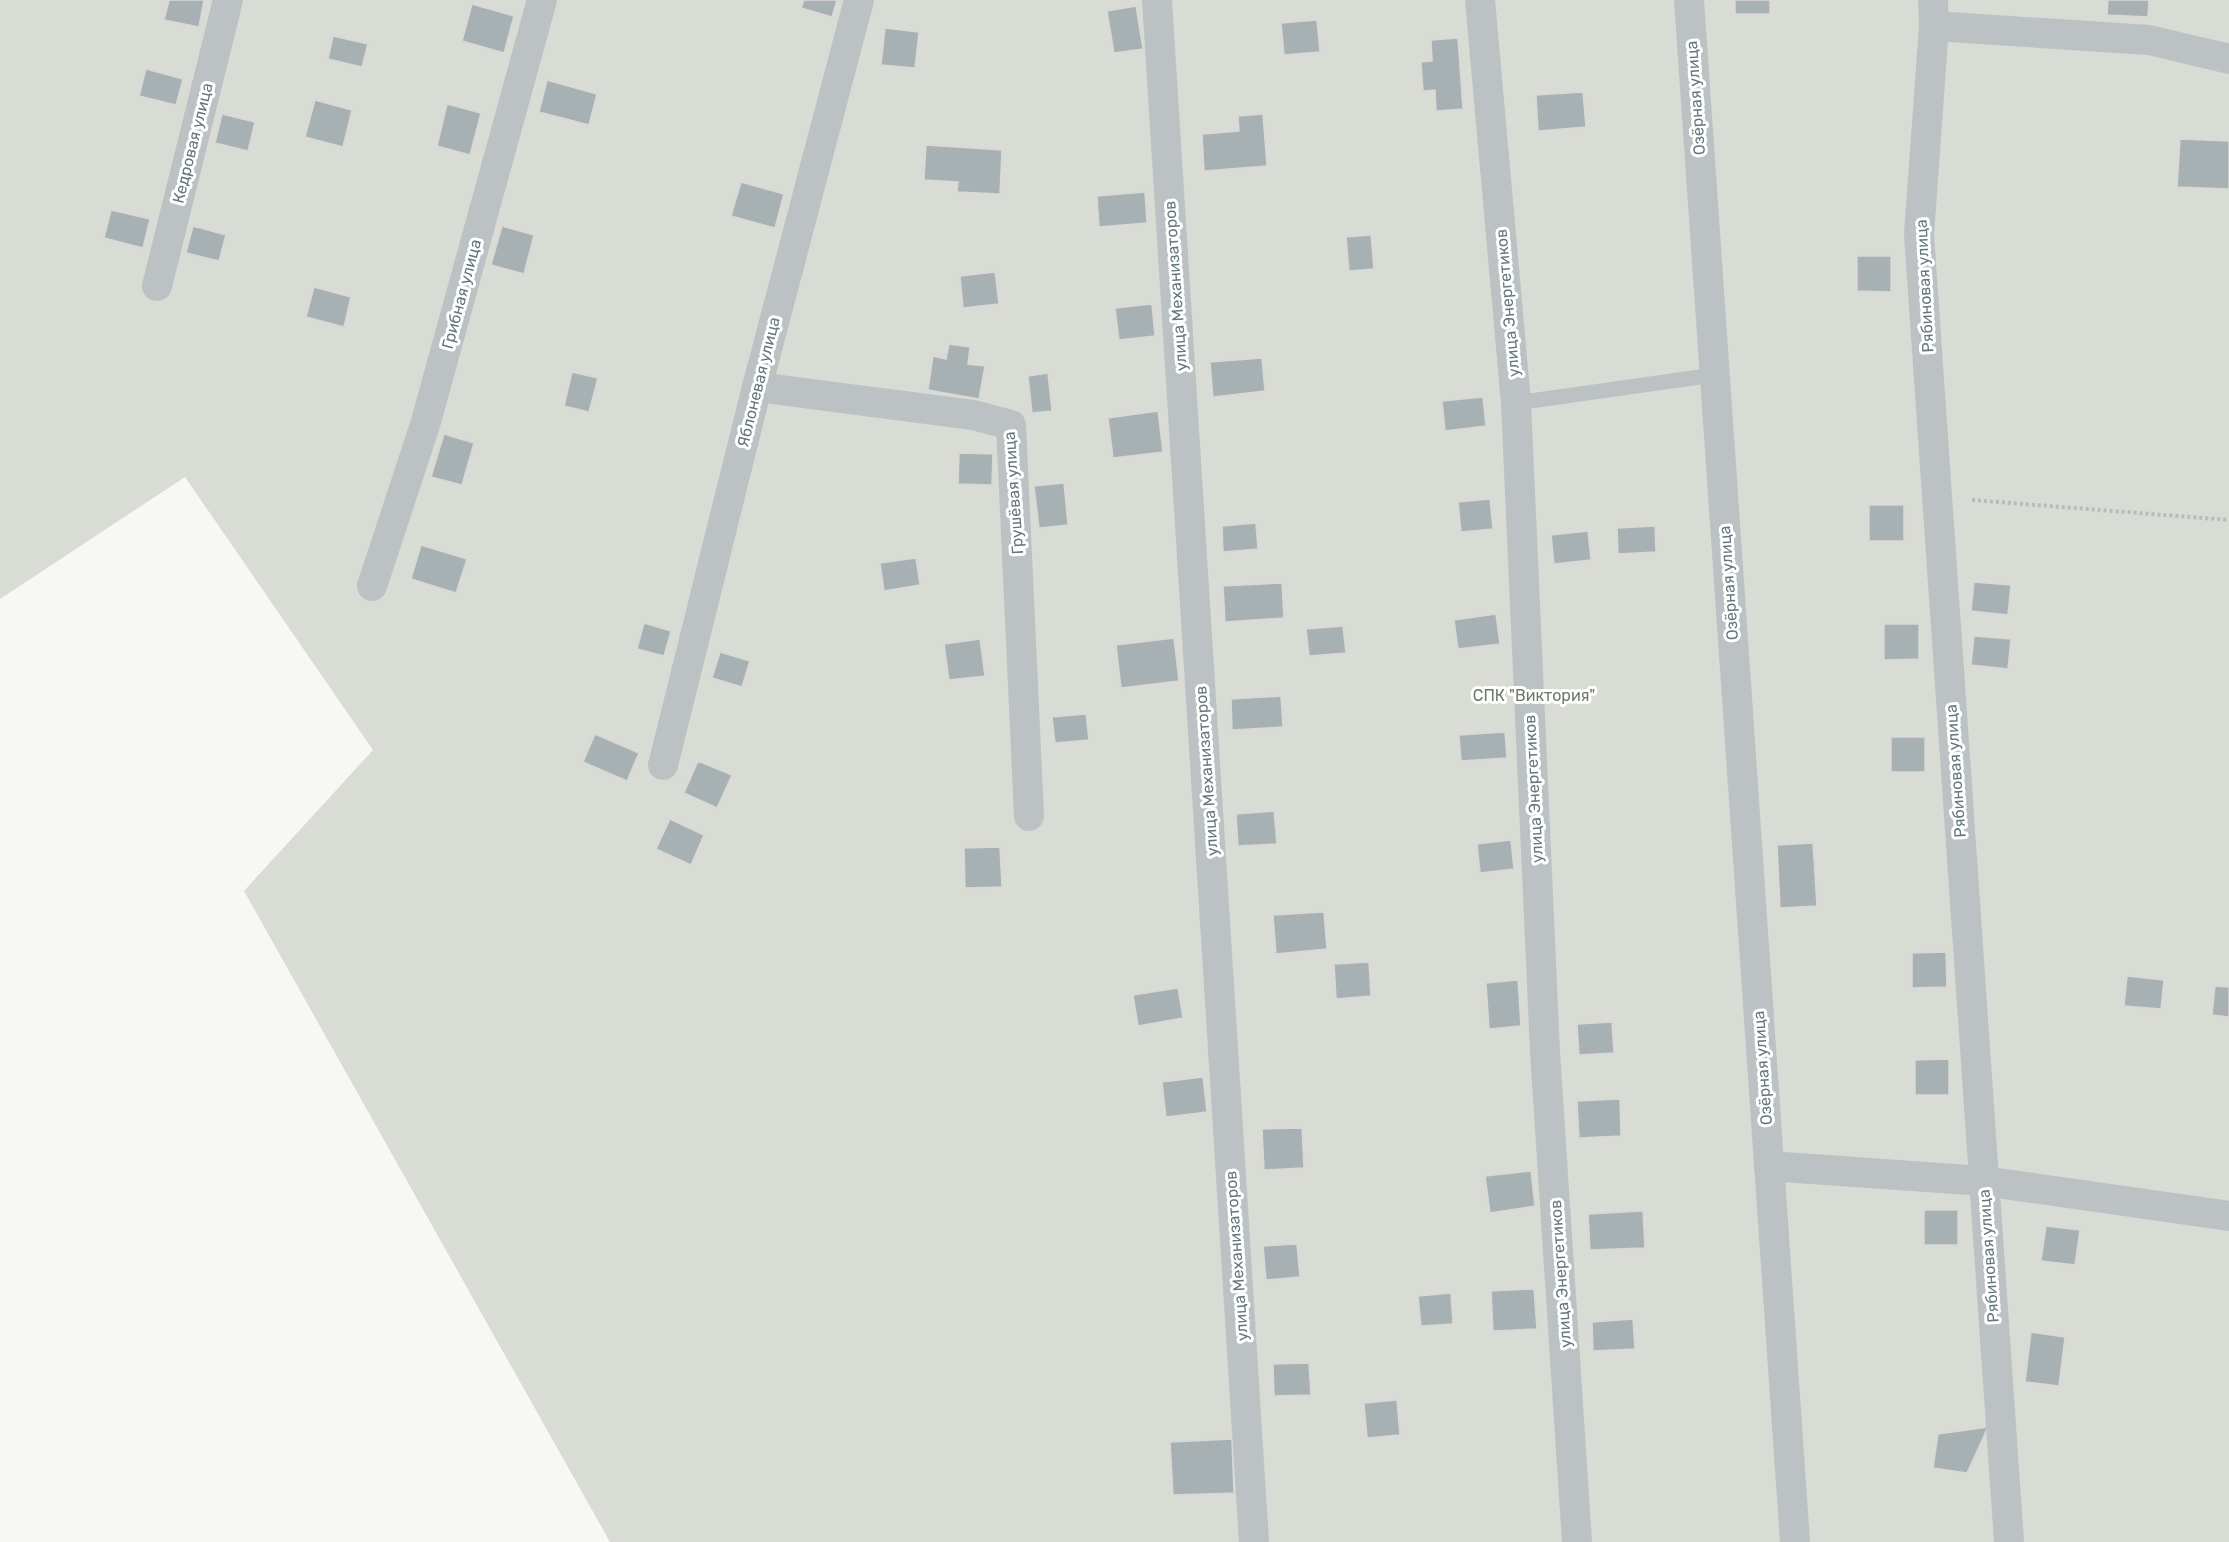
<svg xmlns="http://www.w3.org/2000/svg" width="2229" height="1542" font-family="Rubik,sans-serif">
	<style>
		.green { fill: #d8dcd4 }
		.building { fill: #a7b0b3; stroke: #d9d8d7; stroke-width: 1.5 }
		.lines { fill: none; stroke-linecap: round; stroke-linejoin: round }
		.path { stroke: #b7bbbd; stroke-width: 4; stroke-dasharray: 3 3; stroke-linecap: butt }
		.service { stroke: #bcc2c4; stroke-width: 15 }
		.minor { stroke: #bcc2c4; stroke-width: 30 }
		.labels { text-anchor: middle; stroke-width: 6; stroke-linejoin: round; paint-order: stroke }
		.street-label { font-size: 16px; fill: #65777d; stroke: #fff }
		.park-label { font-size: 16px; fill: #6e7a67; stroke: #fff }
	</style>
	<rect width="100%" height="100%" fill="#f7f7f5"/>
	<path class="green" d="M 0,0 L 2229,0 L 2229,1542 L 610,1542 L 244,891 L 373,750 L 185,477 L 0,599 Z"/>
	<g class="building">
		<path d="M 169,0 L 204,0 L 199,27 L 164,20 Z"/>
		<path d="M 804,0 L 837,0 L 832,17 L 801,8 Z"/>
		<rect x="1735" y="0" width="35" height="14"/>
		<path d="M 2108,0 L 2149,0 L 2148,17 L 2107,15 Z"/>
		<path d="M 472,4 L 514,16 L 504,53 L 462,41 Z"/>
		<path d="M 1136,6 L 1143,49 L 1114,53 L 1107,11 Z"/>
		<path d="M 1317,20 L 1320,52 L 1284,55 L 1281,23 Z"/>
		<path d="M 885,28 L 919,32 L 915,68 L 881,65 Z"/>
		<path d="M 333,36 L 368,44 L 362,67 L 328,59 Z"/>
		<path d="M 1458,38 L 1463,109 L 1436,111 L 1435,90 L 1423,91 L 1421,62 L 1432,61 L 1431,40 Z"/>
		<path d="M 146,69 L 183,79 L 176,105 L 139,96 Z"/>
		<path d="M 547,80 L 597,94 L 589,125 L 539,112 Z"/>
		<path d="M 1583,92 L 1586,127 L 1538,131 L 1536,95 Z"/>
		<path d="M 315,100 L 352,110 L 343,147 L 305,137 Z"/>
		<path d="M 447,104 L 481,113 L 470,155 L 437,146 Z"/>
		<path d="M 222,114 L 255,122 L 248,151 L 215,143 Z"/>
		<path d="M 1263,114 L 1267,166 L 1204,171 L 1202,134 L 1239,131 L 1238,116 Z"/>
		<path d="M 2180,139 L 2229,141 L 2229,189 L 2177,187 Z"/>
		<path d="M 926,145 L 1002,150 L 1000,194 L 957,192 L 958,182 L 924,180 Z"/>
		<path d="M 741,182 L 784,194 L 775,228 L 731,216 Z"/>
		<path d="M 1145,192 L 1147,223 L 1099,227 L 1097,196 Z"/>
		<path d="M 111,210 L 150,219 L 143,248 L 104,238 Z"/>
		<path d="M 193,226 L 226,235 L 219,261 L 186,253 Z"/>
		<path d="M 502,226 L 534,235 L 524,274 L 491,265 Z"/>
		<path d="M 1371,235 L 1374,269 L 1349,271 L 1346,237 Z"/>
		<path d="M 1857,256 L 1891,256 L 1891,292 L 1857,291 Z"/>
		<path d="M 995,272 L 999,304 L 963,308 L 960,276 Z"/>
		<path d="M 314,287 L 351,297 L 344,327 L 306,317 Z"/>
		<path d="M 1152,304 L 1155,336 L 1119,340 L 1115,308 Z"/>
		<path d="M 949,344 L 970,347 L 968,364 L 985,366 L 979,399 L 928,390 L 933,356 L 946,359 Z"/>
		<path d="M 1262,358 L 1265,391 L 1213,397 L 1210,362 Z"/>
		<path d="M 572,372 L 598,378 L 589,412 L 564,406 Z"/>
		<path d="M 1048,373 L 1052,411 L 1032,413 L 1028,376 Z"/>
		<path d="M 1483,397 L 1486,426 L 1445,431 L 1442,401 Z"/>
		<path d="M 1158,411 L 1163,452 L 1113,458 L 1108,418 Z"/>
		<path d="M 444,434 L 474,443 L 462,485 L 431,477 Z"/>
		<path d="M 959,453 L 993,454 L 992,485 L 958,484 Z"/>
		<path d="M 1064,483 L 1068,525 L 1039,528 L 1034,486 Z"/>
		<path d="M 1490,499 L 1493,529 L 1461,532 L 1458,502 Z"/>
		<rect x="1869" y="505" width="35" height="36"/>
		<path d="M 1256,523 L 1258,549 L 1223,552 L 1222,526 Z"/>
		<path d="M 1655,526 L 1656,552 L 1618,554 L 1617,528 Z"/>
		<path d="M 1588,531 L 1591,560 L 1554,564 L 1551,535 Z"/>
		<path d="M 421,545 L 467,559 L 456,593 L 411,579 Z"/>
		<path d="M 916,558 L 920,585 L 884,591 L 880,563 Z"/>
		<path d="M 1974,582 L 2011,585 L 2008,615 L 1971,611 Z"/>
		<path d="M 1282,583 L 1284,618 L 1225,622 L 1223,586 Z"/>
		<path d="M 1496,614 L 1500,644 L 1458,649 L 1454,620 Z"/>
		<path d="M 644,623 L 671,631 L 664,656 L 637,649 Z"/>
		<path d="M 1884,624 L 1919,624 L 1919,659 L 1884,660 Z"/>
		<path d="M 1343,626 L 1346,653 L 1309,656 L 1306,629 Z"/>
		<path d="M 1974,636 L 2011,639 L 2008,669 L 1971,665 Z"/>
		<path d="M 1174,638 L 1179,681 L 1121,688 L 1116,645 Z"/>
		<path d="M 980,639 L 985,676 L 949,680 L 944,644 Z"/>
		<path d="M 720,652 L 750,661 L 742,687 L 712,678 Z"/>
		<path d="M 1281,696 L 1283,727 L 1232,730 L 1231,699 Z"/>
		<path d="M 1086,714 L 1089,740 L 1055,743 L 1052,717 Z"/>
		<path d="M 1505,732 L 1507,758 L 1461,761 L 1459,735 Z"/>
		<path d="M 595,734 L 639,753 L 627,781 L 583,762 Z"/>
		<rect x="1891" y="737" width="34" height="35"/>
		<path d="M 698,761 L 732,775 L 717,808 L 684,793 Z"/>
		<path d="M 1274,811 L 1277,844 L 1238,846 L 1236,814 Z"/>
		<path d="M 670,819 L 704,835 L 691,865 L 656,849 Z"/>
		<path d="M 1511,840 L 1514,869 L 1480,873 L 1477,844 Z"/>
		<path d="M 1813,843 L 1817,906 L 1780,908 L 1777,845 Z"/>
		<path d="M 1000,847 L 1002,887 L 965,888 L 964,848 Z"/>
		<path d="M 1324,912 L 1327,949 L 1276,954 L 1273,915 Z"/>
		<path d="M 1946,952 L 1947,987 L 1912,988 L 1912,953 Z"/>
		<path d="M 1369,962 L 1371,996 L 1336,999 L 1334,964 Z"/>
		<path d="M 2127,976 L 2164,980 L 2161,1009 L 2124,1006 Z"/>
		<path d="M 1518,980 L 1521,1026 L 1489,1029 L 1486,983 Z"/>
		<path d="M 2215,986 L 2229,987 L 2229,1017 L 2212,1015 Z"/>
		<path d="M 1178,988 L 1183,1018 L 1138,1026 L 1133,995 Z"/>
		<path d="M 1612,1022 L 1614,1053 L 1579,1055 L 1577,1024 Z"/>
		<path d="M 1949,1059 L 1949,1095 L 1915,1095 L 1915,1060 Z"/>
		<path d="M 1203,1077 L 1207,1112 L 1166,1117 L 1162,1082 Z"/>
		<path d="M 1620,1099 L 1621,1136 L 1579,1138 L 1577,1101 Z"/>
		<path d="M 1302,1128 L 1304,1168 L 1264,1170 L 1262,1129 Z"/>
		<path d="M 1531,1171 L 1535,1206 L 1490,1213 L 1485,1176 Z"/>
		<rect x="1924" y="1210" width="34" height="35"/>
		<path d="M 1643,1211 L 1645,1248 L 1590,1250 L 1588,1214 Z"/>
		<path d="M 2046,1226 L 2080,1230 L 2075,1265 L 2041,1261 Z"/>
		<path d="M 1297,1244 L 1300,1277 L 1266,1280 L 1263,1246 Z"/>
		<path d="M 1534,1289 L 1537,1329 L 1493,1331 L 1491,1291 Z"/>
		<path d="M 1451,1293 L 1453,1324 L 1421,1326 L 1418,1296 Z"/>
		<path d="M 1633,1319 L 1635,1349 L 1593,1351 L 1592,1322 Z"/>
		<path d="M 2031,1332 L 2065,1337 L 2059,1386 L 2025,1382 Z"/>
		<path d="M 1309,1363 L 1311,1395 L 1274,1396 L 1273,1364 Z"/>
		<path d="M 1397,1400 L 1400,1435 L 1367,1438 L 1364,1403 Z"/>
		<path d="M 1988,1427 L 1967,1473 L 1933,1468 L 1938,1434 Z"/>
		<path d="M 1232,1439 L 1234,1493 L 1173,1495 L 1170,1442 Z"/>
	</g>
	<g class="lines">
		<path class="path" d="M 1972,500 L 2229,520"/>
		<path class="service" d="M 1516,403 L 1714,375"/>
		<g class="minor">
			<path d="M 1157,0 L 1254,1542"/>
			<path d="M 1480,0 L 1516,403 L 1545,1052 L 1577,1542"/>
			<path d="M 1689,0 L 1795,1542"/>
			<path d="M 1933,0 L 1934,26 L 1919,234 L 2009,1542"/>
			<path d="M 1934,26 L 2149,40 L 2229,59"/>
			<path d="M 157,286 L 228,0"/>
			<path d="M 757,387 L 973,415 L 1011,425 L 1029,816"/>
			<path d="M 372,586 L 425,425 L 542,0"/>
			<path d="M 663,765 L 757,387 L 859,0"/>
			<path d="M 1769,1166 L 1983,1181 L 2229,1216"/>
		</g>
	</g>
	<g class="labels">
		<g class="street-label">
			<text transform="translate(1695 98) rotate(-94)" y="6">Озёрная улица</text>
			<text transform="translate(192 143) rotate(-76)" y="6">Кедровая улица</text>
			<text transform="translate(1175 286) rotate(-94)" y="6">улица Механизаторов</text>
			<text transform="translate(1924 286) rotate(-93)" y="6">Рябиновая улица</text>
			<text transform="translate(461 294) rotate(-75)" y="6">Грибная улица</text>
			<text transform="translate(1507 303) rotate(-95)" y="6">улица Энергетиков</text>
			<text transform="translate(758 382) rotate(-76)" y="6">Яблоневая улица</text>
			<text transform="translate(1013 493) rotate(-94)" y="6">Грушёвая улица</text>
			<text transform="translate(1728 583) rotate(-94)" y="6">Озёрная улица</text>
			<text transform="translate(1206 771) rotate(-94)" y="6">улица Механизаторов</text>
			<text transform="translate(1955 771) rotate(-94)" y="6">Рябиновая улица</text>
			<text transform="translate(1533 789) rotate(-93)" y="6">улица Энергетиков</text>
			<text transform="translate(1762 1068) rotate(-94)" y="6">Озёрная улица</text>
			<text transform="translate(1236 1256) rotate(-94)" y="6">улица Механизаторов</text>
			<text transform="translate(1988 1256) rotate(-94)" y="6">Рябиновая улица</text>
			<text transform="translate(1560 1274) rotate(-94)" y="6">улица Энергетиков</text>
		</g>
		<g class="park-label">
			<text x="1534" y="701">СПК "Виктория"</text>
		</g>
	</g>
</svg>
